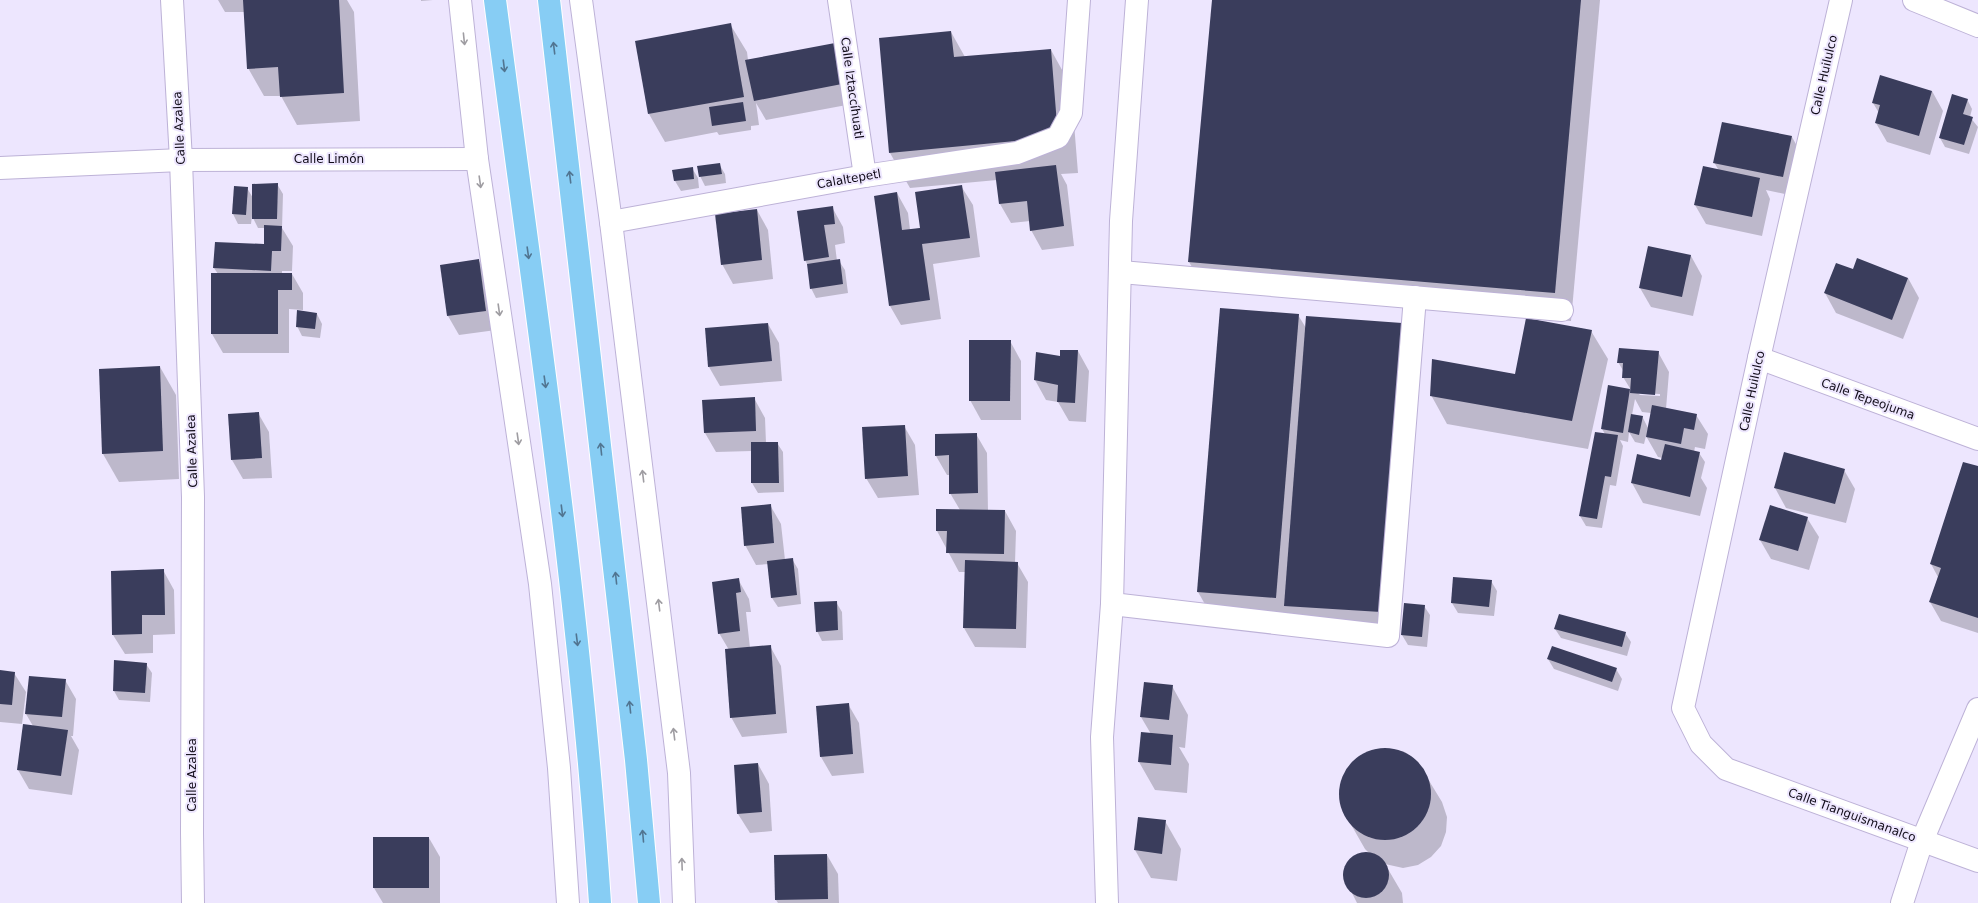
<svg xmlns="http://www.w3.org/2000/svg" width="1978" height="903" font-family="'DejaVu Sans',sans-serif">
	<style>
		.shadow { fill: #0003; fill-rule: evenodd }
		.building { fill: #3a3d5c }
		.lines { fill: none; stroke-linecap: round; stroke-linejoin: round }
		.minor-casing { stroke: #bdb2d7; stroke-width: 24 }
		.major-casing { stroke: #fff; stroke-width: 24 }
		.minor { stroke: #fff; stroke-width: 22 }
		.major { stroke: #87cdf4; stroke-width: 22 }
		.oneway { stroke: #9f9da2 }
		.oneway2 { stroke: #517591 }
		.labels { text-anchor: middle; stroke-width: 4; stroke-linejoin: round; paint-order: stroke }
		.street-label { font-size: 12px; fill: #0f0a17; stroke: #ede6fe }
	</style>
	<rect width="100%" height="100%" fill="#ede6fe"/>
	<g class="shadow">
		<path d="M 218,0 L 347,0 L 354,12 L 360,121 L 297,125 L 281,96 L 264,96 L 248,68 L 245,12 L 225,12 Z"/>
		<path d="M 421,0 L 433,0 L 421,1 Z"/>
		<path d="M 1213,0 L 1600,0 L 1571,321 L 1206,290 L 1189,262 Z"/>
		<path d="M 730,24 L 747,52 L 748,60 L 834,44 L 852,104 L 766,120 L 756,103 L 759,125 L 751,126 L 751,130 L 719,135 L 717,132 L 665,142 L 649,114 Z"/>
		<path d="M 951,32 L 965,57 L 1051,50 L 1071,86 L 1078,173 L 1061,174 L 1067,185 L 1074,246 L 1042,250 L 1031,230 L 1030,221 L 1011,223 L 1000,204 L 997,180 L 910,188 L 890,153 Z"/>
		<path d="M 1932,91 L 1943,111 L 1930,155 L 1887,142 L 1876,123 L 1879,113 L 1873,103 Z"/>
		<path d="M 1967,99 L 1972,109 L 1970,117 L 1978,127 L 1969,154 L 1945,147 L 1940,138 Z"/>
		<path d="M 1792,137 L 1803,157 L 1794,196 L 1766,190 L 1770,199 L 1762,236 L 1706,224 L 1695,205 L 1719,171 L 1714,162 Z"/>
		<path d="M 719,164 L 725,174 L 726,183 L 705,186 L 700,176 Z"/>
		<path d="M 692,168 L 698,178 L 699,188 L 681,191 L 675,181 L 673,171 Z"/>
		<path d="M 277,184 L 283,194 L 282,228 L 293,246 L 292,271 L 282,271 L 282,274 L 292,274 L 303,293 L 303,310 L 289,309 L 289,353 L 223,353 L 212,334 L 218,274 L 214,268 L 265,245 L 265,228 L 258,228 L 252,216 L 251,224 L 238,224 L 233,214 L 247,188 L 253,198 Z"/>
		<path d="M 961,186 L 973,205 L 980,257 L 933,264 L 941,319 L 901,325 L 890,306 L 897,193 L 908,213 L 910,230 L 921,228 Z"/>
		<path d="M 832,207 L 843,227 L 845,243 L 835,245 L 837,261 L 839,261 L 845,270 L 848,293 L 816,298 L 811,288 L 808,266 L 805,260 Z"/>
		<path d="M 757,210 L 768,230 L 773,279 L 733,284 L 722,264 Z"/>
		<path d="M 1649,247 L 1691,256 L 1702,276 L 1693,316 L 1651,307 L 1640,288 Z"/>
		<path d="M 479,261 L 490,280 L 496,330 L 459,335 L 448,316 Z"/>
		<path d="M 1908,278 L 1919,298 L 1903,339 L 1836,313 L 1825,293 Z"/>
		<path d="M 1221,309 L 1298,315 L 1306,328 L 1397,640 L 1214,620 L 1198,592 Z"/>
		<path d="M 317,314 L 322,324 L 320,338 L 302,336 L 297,326 Z"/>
		<path d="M 768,324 L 779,343 L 782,381 L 720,386 L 709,367 Z"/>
		<path d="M 1591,331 L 1608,359 L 1588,449 L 1447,424 L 1431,395 L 1516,375 Z"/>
		<path d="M 1010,341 L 1021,361 L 1021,420 L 981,420 L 970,400 Z"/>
		<path d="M 1078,351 L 1089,371 L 1086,422 L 1069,421 L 1058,402 L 1046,400 L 1035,380 L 1061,357 Z"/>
		<path d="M 1658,352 L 1669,372 L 1666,409 L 1696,415 L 1708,434 L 1705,449 L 1695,447 L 1694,452 L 1699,453 L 1705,462 L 1701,478 L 1707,488 L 1700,516 L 1643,503 L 1632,483 L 1638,455 L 1662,461 L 1663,458 L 1658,457 L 1646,436 L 1644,444 L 1635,442 L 1629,432 L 1628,442 L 1620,440 L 1623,446 L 1616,486 L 1610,485 L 1602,528 L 1586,526 L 1580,516 L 1605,434 L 1602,429 L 1608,387 L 1631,390 L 1623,377 L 1624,372 L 1618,362 ZM 1638,393 L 1660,394 L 1660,396 L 1640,395 ZM 1635,399 L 1642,412 L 1651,413 L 1648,428 L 1642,416 L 1632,415 Z"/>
		<path d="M 160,367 L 176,395 L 179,479 L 119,482 L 103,454 Z"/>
		<path d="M 754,398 L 765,418 L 766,443 L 777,443 L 783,452 L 784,492 L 758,493 L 752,483 L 752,451 L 716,452 L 705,433 Z"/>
		<path d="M 258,413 L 269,432 L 272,478 L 243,479 L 232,460 L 229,415 Z"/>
		<path d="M 904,426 L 915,445 L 919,495 L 878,498 L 866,478 Z"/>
		<path d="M 976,434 L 987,453 L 988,511 L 1005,511 L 1016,531 L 1015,563 L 1017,563 L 1028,582 L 1026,648 L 975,647 L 964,628 L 965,572 L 959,572 L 937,531 L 960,510 L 950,493 L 950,475 L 947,475 L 936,456 Z"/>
		<path d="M 1978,467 L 1978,633 L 1941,621 L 1930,602 L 1938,577 L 1931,564 Z"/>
		<path d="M 1844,470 L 1855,489 L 1846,523 L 1786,508 L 1775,488 Z"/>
		<path d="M 770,505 L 781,524 L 785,560 L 792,559 L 798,569 L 801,604 L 778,607 L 772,598 L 769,564 L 756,565 L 745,545 Z"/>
		<path d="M 1807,518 L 1819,537 L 1809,570 L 1771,559 L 1760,540 Z"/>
		<path d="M 163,570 L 174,590 L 175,634 L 153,635 L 153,653 L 125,654 L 113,635 Z"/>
		<path d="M 738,579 L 749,599 L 751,612 L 746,612 L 750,648 L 770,646 L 781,666 L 787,733 L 742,737 L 731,717 L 729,650 L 719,633 Z"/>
		<path d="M 1491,581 L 1497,591 L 1494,616 L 1458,613 L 1452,603 Z"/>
		<path d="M 836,602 L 842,612 L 843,640 L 822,641 L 817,631 Z"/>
		<path d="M 1424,606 L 1430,615 L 1427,647 L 1408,645 L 1402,635 Z"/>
		<path d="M 1555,629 L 1625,633 L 1631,642 L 1627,656 L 1561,638 Z"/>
		<path d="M 1548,659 L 1616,669 L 1622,679 L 1618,691 L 1554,669 Z"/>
		<path d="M 146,664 L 152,673 L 150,702 L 119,700 L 114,691 Z"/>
		<path d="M 0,671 L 14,673 L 26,692 L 22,724 L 0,722 Z"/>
		<path d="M 65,680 L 76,699 L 73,736 L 71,736 L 79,750 L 72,795 L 29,789 L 18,770 L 33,726 L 26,714 Z"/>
		<path d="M 1172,686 L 1188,715 L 1185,748 L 1179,747 L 1189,764 L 1187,793 L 1155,790 L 1139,762 L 1151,734 L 1141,717 Z"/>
		<path d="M 848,704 L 859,723 L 864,773 L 832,776 L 821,757 Z"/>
		<path d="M 1376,749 L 1390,749 L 1405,752 L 1417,761 L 1442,802 L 1447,817 L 1446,832 L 1441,846 L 1431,857 L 1418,865 L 1403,868 L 1385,864 L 1402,893 L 1403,903 L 1357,903 L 1343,875 L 1345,868 L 1353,857 L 1360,854 L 1369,853 L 1365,849 L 1341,807 L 1340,792 L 1343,777 L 1350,764 L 1362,755 Z"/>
		<path d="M 758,764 L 769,784 L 772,831 L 750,833 L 738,814 Z"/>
		<path d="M 1139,818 L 1165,821 L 1181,849 L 1177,881 L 1151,878 L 1135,850 Z"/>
		<path d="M 429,838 L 440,857 L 440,903 L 383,903 L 374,888 Z"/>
		<path d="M 827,855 L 838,874 L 839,903 L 778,903 L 776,900 Z"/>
	</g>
	<g class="building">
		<path d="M 243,0 L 339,0 L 344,93 L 280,97 L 278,67 L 247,69 Z"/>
		<path d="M 1212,0 L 1581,0 L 1555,293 L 1188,262 Z"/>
		<path d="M 731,23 L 744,97 L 648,114 L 635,41 Z"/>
		<path d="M 951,31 L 954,57 L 1051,49 L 1058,137 L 889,153 L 879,38 Z"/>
		<path d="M 835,43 L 842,84 L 754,101 L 745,60 Z"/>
		<path d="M 1880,75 L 1932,91 L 1919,136 L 1875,123 L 1880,105 L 1872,103 Z"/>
		<path d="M 1952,94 L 1968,99 L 1963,114 L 1973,117 L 1964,145 L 1939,138 Z"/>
		<path d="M 743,102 L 746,121 L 712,126 L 709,107 Z"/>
		<path d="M 1722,122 L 1792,136 L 1783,177 L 1713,163 Z"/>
		<path d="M 720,163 L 722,174 L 699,177 L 697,166 Z"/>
		<path d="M 1056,165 L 1064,226 L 1030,231 L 1027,201 L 999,204 L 995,172 Z"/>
		<path d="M 1703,166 L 1760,178 L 1752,217 L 1694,205 Z"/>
		<path d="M 693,167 L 694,179 L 674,181 L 672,170 Z"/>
		<path d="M 278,183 L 277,219 L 252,219 L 252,184 Z"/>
		<path d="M 962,185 L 970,238 L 922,244 L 930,300 L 889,306 L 874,196 L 897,192 L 902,230 L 920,228 L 915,192 Z"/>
		<path d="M 234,186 L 248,187 L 246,215 L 232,214 Z"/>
		<path d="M 833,206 L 835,224 L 824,225 L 829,257 L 804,261 L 797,211 Z"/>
		<path d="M 757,209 L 762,260 L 721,265 L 715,214 Z"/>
		<path d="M 264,225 L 282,226 L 281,251 L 272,251 L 271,271 L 213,268 L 215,242 L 264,244 Z"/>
		<path d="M 1648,246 L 1691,255 L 1682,297 L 1639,288 Z"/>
		<path d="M 1857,258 L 1908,278 L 1892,320 L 1824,293 L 1836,263 L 1853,269 Z"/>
		<path d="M 479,259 L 486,311 L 447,316 L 440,265 Z"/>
		<path d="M 840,259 L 843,284 L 810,289 L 807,264 Z"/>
		<path d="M 211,273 L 292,273 L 292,290 L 278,290 L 278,334 L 211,334 Z"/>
		<path d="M 1220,308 L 1299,314 L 1276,598 L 1197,592 Z"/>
		<path d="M 297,310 L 317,313 L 315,329 L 296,327 Z"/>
		<path d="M 1306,316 L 1402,323 L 1381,612 L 1284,606 Z"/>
		<path d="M 1526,318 L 1592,330 L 1572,421 L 1430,396 L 1432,359 L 1515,374 Z"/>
		<path d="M 768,323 L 772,361 L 708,367 L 705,328 Z"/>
		<path d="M 969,340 L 1011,340 L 1010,401 L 969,401 Z"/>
		<path d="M 1619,348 L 1659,351 L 1655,395 L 1630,393 L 1631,378 L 1622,378 L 1623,363 L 1617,363 Z"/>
		<path d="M 1060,350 L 1078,350 L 1075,403 L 1057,402 L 1058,385 L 1034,380 L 1036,352 L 1060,356 Z"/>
		<path d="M 160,366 L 163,451 L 102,454 L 99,369 Z"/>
		<path d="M 1608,385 L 1630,389 L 1623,433 L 1601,429 Z"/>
		<path d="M 755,397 L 756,431 L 704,433 L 702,400 Z"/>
		<path d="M 1652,405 L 1697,414 L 1694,430 L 1684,428 L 1681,444 L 1646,437 Z"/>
		<path d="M 259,412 L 262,458 L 231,460 L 228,414 Z"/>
		<path d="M 1631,414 L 1643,416 L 1639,435 L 1628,432 Z"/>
		<path d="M 905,425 L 908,476 L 865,479 L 862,427 Z"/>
		<path d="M 1595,432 L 1618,435 L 1611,477 L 1605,476 L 1597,519 L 1579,516 Z"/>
		<path d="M 977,433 L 978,493 L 949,494 L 949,455 L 935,456 L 935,434 Z"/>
		<path d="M 751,442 L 778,442 L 779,483 L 751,483 Z"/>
		<path d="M 1665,444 L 1700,452 L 1690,497 L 1631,483 L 1637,454 L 1661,460 Z"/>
		<path d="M 1784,452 L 1845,469 L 1835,504 L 1774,488 Z"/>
		<path d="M 1963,462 L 1978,466 L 1978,618 L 1929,602 L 1941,568 L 1930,564 Z"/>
		<path d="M 771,504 L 774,543 L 744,546 L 741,507 Z"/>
		<path d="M 1770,505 L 1808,517 L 1798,551 L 1759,540 Z"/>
		<path d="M 936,509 L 1005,510 L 1004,554 L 946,553 L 947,531 L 936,531 Z"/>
		<path d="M 793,558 L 797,595 L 771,598 L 767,561 Z"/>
		<path d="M 965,560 L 1018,562 L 1016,629 L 963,628 Z"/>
		<path d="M 164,569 L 165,615 L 142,615 L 142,634 L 112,635 L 111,571 Z"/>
		<path d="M 1453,577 L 1492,580 L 1489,607 L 1451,603 Z"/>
		<path d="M 739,578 L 741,592 L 736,593 L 740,631 L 718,634 L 712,582 Z"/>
		<path d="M 837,601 L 838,630 L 816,632 L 814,602 Z"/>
		<path d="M 1404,603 L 1425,605 L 1422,637 L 1401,635 Z"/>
		<path d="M 1559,614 L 1626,632 L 1622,647 L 1554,629 Z"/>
		<path d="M 771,645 L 776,714 L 730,718 L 725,649 Z"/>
		<path d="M 1552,646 L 1617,668 L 1612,682 L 1547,659 Z"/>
		<path d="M 114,660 L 147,663 L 145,693 L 113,691 Z"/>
		<path d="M 0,670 L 15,672 L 12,705 L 0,704 Z"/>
		<path d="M 29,676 L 66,679 L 62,717 L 25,714 Z"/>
		<path d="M 1144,682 L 1173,685 L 1169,720 L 1140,717 Z"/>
		<path d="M 849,703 L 853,754 L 820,757 L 816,706 Z"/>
		<path d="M 23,724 L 68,730 L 61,776 L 17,770 Z"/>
		<path d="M 1141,732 L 1173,735 L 1171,765 L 1138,762 Z"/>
		<circle cx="1385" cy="794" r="46"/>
		<path d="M 758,763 L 762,812 L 737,814 L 734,765 Z"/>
		<path d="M 1138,817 L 1166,820 L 1162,854 L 1134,850 Z"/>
		<rect x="373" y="837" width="56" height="51"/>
		<circle cx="1366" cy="875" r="23"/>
		<path d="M 827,854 L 828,899 L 775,900 L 774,855 Z"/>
	</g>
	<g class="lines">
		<defs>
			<g id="minor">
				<path d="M 172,0 L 181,160 L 193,497 L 192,833 L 193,903"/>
				<path d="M 460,0 L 477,159 L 540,584 L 559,768 L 568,903"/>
				<path d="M 581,0 L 611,222 L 679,773 L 684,903"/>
				<path d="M 839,0 L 865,176"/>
				<path d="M 1841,0 L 1759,358 L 1683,708 L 1701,744 L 1726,769 L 1978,861"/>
				<path d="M 1914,0 L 1978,26"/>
				<path d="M 0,168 L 181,160 L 477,159"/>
				<path d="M 611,222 L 865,176 L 1017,153 L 1058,137 L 1071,113 L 1079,0"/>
				<path d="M 1121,272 L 1562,310"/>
				<path d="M 1759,358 L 1978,439"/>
				<path d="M 1112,604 L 1388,636 L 1415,297"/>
				<path d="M 1107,903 L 1102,737 L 1112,604 L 1121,221 L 1137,0"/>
				<path d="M 1902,903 L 1922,841 L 1978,709"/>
			</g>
			<g id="major">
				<path d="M 495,0 C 534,300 580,601 600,903"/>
				<path d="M 549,0 L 636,760 L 649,903"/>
			</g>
		</defs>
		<use href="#minor" class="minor-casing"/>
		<use href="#major" class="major-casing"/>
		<use href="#minor" class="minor"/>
		<use href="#major" class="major"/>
	</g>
	<defs><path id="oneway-shaft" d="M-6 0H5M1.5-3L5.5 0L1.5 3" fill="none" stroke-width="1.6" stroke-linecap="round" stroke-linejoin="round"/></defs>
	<g class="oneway">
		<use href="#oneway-shaft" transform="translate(464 39) rotate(84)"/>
		<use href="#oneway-shaft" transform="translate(480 182) rotate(82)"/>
		<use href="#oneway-shaft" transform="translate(499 310) rotate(82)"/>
		<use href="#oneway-shaft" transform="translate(518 439) rotate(82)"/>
		<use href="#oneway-shaft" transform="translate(643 476) rotate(-97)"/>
		<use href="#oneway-shaft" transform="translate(659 605) rotate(-97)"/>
		<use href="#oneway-shaft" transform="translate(674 734) rotate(-97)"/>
		<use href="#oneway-shaft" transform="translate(682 864) rotate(-92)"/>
	</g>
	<g class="oneway2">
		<use href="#oneway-shaft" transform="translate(554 48) rotate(-97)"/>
		<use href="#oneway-shaft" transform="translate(504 66) rotate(83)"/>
		<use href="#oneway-shaft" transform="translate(570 177) rotate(-97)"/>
		<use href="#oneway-shaft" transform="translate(528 253) rotate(82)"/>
		<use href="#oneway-shaft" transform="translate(545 382) rotate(82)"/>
		<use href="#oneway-shaft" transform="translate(601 449) rotate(-96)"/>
		<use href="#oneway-shaft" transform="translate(562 511) rotate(83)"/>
		<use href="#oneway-shaft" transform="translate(616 578) rotate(-96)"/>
		<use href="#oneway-shaft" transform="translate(577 640) rotate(83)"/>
		<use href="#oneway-shaft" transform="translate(630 707) rotate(-96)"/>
		<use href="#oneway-shaft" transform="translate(643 836) rotate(-95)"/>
	</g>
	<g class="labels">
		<g class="street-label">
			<text transform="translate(1824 75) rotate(-77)" y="4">Calle Huilulco</text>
			<text transform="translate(852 88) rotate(82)" y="4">Calle Iztaccíhuatl</text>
			<text transform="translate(179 128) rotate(-93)" y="4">Calle Azalea</text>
			<text x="329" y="163">Calle Limón</text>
			<text transform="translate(849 179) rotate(-10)" y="4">Calaltepetl</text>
			<text transform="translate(1752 391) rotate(-78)" y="4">Calle Huilulco</text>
			<text transform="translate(1868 399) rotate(20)" y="4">Calle Tepeojuma</text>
			<text transform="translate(192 451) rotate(-92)" y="4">Calle Azalea</text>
			<text transform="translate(192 775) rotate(-90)" y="4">Calle Azalea</text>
			<text transform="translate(1852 815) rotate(20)" y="4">Calle Tianguismanalco</text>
		</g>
	</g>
</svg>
